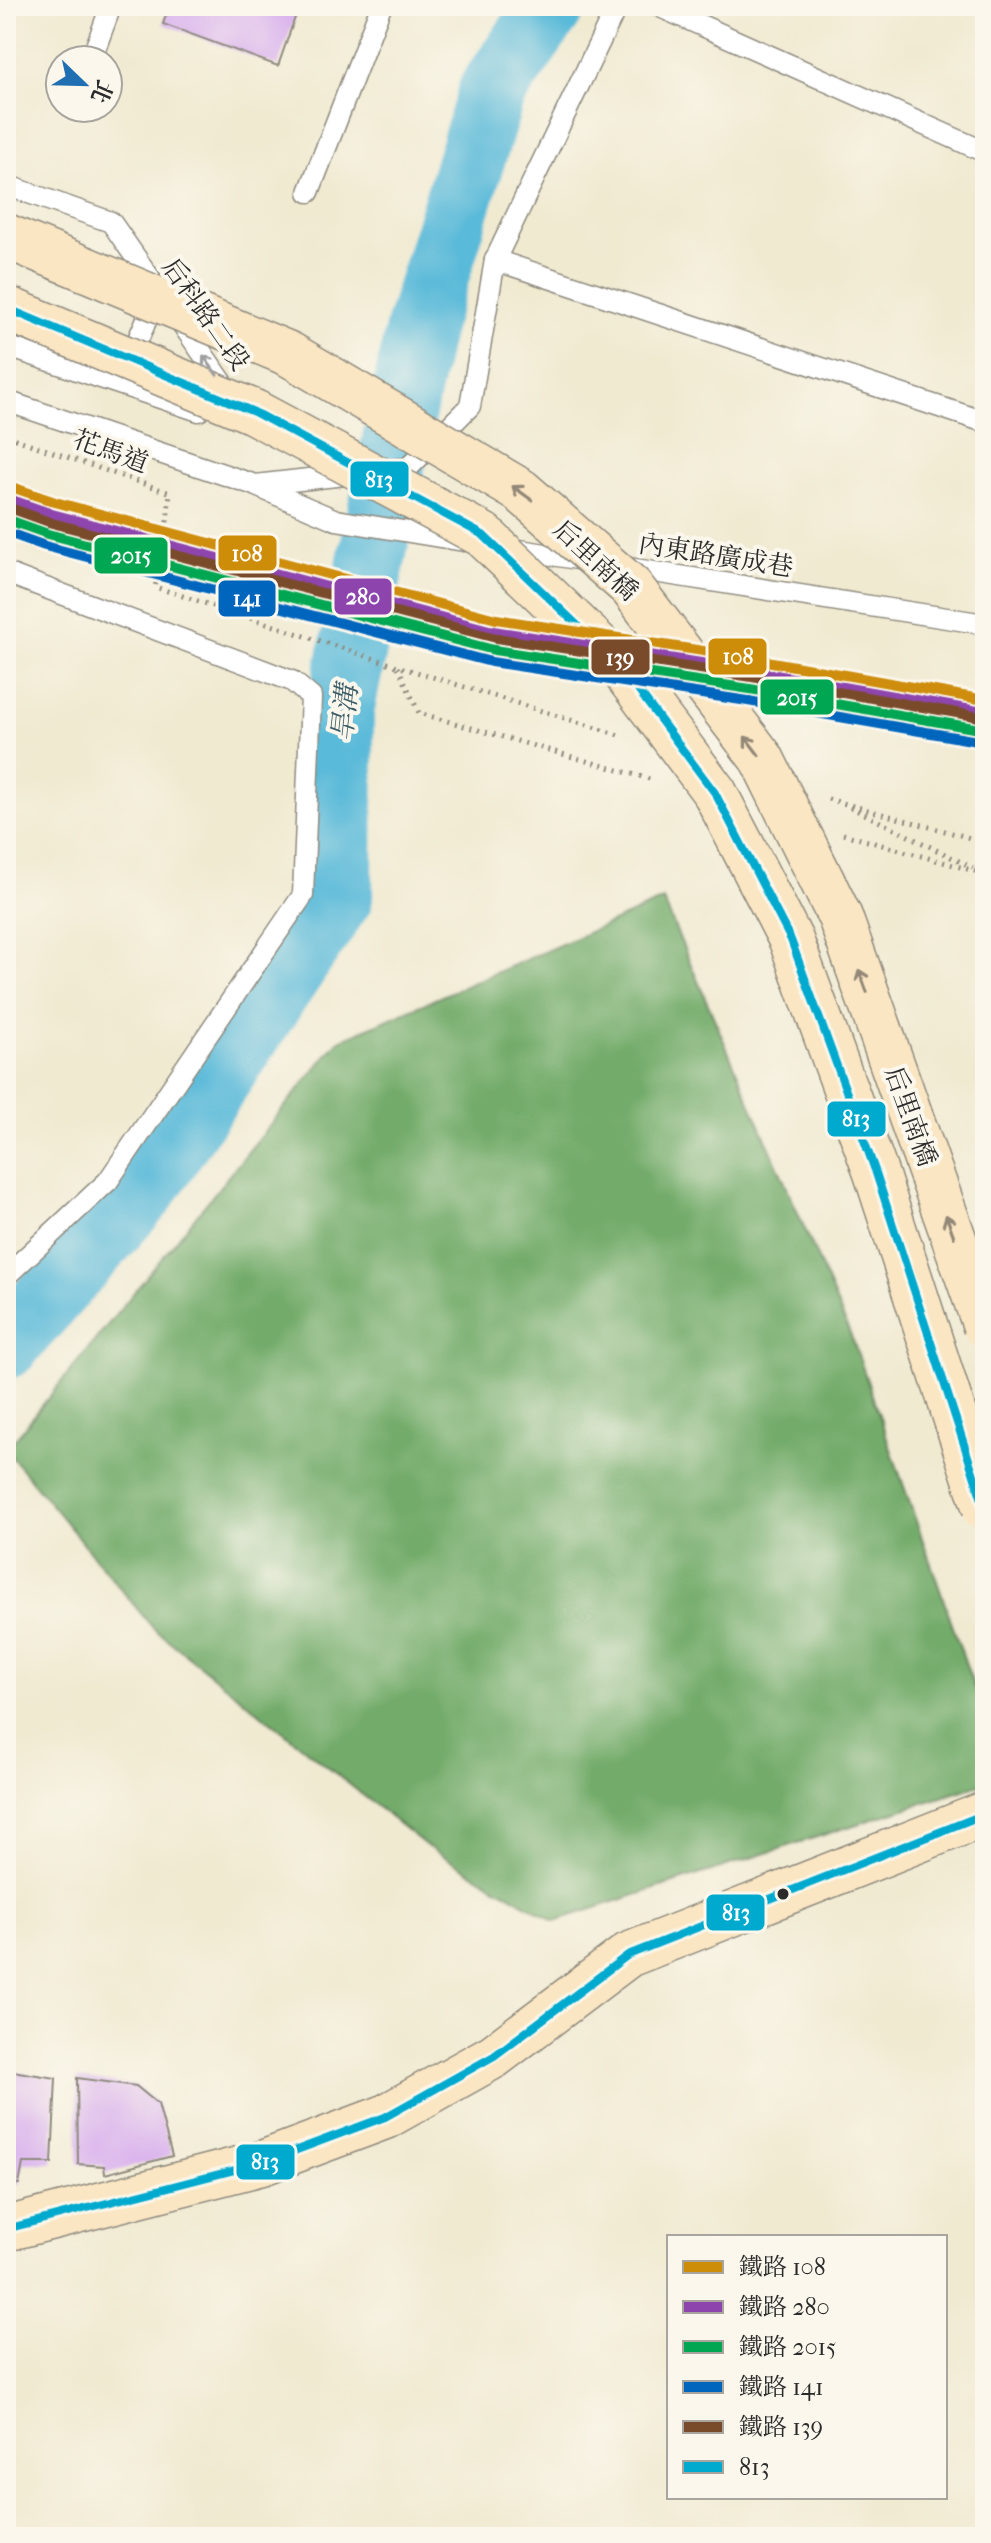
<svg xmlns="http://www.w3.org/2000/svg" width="991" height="2543" font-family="'IM FELL French Canon','Noto Serif TC',serif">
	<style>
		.forest { fill: #73ac6b; stroke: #4f6c4b; stroke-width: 2 }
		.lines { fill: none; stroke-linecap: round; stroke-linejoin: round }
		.river { stroke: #5abad9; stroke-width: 68 }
		.building { fill: #d3a5ed }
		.lane-casing { stroke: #8e8a7e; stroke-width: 23 }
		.secondary-casing { stroke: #8e8a7e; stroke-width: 47 }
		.path { stroke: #8e8a7e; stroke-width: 5; stroke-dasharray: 2 6; stroke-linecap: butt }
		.lane { stroke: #fff; stroke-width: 20 }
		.secondary { stroke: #fbe6c3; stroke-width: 44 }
		.secondary-bridge-casing { stroke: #8e8a7e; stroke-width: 47; stroke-linecap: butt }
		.secondary-bridge { stroke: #fbe6c3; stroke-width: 44 }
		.bus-1-casing { stroke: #fbf7ec; stroke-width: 14 }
		.bus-1 { stroke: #00a9ce; stroke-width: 8 }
		.rail-1-casing { stroke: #fbf7ec; stroke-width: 16 }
		.rail-2-casing { stroke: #fbf7ec; stroke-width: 16 }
		.rail-3-casing { stroke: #fbf7ec; stroke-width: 16 }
		.rail-4-casing { stroke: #fbf7ec; stroke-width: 16 }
		.rail-5-casing { stroke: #fbf7ec; stroke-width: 16 }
		.rail-1 { stroke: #ce8d09; stroke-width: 10 }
		.rail-2 { stroke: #8e44ad; stroke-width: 10 }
		.rail-3 { stroke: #00a651; stroke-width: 10 }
		.rail-4 { stroke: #0065bd; stroke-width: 10 }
		.rail-5 { stroke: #7a4b2a; stroke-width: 10 }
		.oneway { stroke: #a0a0a0 }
		.oneway2 { stroke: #938877 }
		.bus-dot { fill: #2b2b2b; stroke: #fbf7ec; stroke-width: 3 }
		.labels { text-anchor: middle; stroke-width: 8; stroke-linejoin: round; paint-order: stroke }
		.street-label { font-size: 26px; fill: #2b2b2b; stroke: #fbf7ec }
		.water-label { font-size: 28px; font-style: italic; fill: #3b5d68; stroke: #fbf7ec }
		.line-badge { stroke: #fbf7ec; stroke-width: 3 }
		.badge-label { font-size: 22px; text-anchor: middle; font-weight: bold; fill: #fff }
	</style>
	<rect width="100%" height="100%" fill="#fbf7ec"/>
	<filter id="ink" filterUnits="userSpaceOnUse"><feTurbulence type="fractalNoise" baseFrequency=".0125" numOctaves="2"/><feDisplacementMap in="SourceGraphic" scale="16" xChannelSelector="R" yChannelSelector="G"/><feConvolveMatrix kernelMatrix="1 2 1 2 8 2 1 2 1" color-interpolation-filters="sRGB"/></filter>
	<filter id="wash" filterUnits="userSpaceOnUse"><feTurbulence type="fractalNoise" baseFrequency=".006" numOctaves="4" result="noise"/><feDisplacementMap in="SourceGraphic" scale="32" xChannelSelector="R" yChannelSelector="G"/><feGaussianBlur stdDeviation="1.8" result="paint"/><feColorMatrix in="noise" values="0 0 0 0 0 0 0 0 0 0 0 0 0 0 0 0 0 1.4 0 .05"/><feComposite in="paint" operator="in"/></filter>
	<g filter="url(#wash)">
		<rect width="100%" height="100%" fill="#f0ead1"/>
		<path class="forest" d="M 663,900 L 854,1343 L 985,1719 L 985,1783 L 555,1921 L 428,1847 L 153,1628 L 6,1450 L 338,1041 Z"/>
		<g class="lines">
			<path class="river" d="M 6,1345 L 141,1193 L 339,897 L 340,712 L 419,329 L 492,91 L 551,6"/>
		</g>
		<g id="blocks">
			<g class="building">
				<path d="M 169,6 L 299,6 L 278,66 L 163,24 Z"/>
				<path d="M 6,2070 L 56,2078 L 52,2163 L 23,2163 L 19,2185 L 6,2184 Z"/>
				<path d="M 77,2078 L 136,2086 L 158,2104 L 172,2156 L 105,2174 L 104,2166 L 78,2164 Z"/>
			</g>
		</g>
	</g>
	<g filter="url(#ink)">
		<use href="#blocks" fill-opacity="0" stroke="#8e8a7e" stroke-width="2"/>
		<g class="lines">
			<defs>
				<g id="lane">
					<path d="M 658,6 L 985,152"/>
					<path d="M 91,60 L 111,6"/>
					<path d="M 6,185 L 111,222 L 230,393"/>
					<path d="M 309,192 L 381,6"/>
					<path d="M 495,260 L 985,422"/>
					<path d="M 6,346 L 199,411"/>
					<path d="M 116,351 L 136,344 L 158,294"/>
					<path d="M 6,401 L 255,485 L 408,468 L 470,406 L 495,260 L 617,6"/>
					<path d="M 256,486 L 336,520 L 464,541"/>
					<path d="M 507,548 L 590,561"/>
					<path d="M 622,567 L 985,624"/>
					<path d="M 6,573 L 292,681 L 311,697 L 303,895 L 108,1181 L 6,1276"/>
				</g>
				<path id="secondary" d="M 6,2229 L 262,2163 L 385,2117 L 494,2056 L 628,1955 L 985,1814"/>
			</defs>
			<use href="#lane" class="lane-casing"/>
			<use href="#secondary" class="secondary-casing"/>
			<g class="path">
				<path d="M 7,436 L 170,493 L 165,540 L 155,587 L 397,666 L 619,735"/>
				<path d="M 398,667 L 419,713 L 653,780"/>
				<path d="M 828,799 L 985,842"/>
				<path d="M 850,807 L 973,868"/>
				<path d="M 843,834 L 985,874"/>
			</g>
			<use href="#lane" class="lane"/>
			<use href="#secondary" class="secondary"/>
			<defs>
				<g id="secondary-bridge">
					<path d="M 6,236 L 289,354 L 521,491 L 631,587 L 762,759 L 840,917 L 985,1326"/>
					<path d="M 6,308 L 254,412 L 483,535 L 620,666 L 715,793 L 791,940 L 876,1173 L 985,1509"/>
				</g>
			</defs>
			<use href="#secondary-bridge" class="secondary-bridge-casing"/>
			<use href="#secondary-bridge" class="secondary-bridge"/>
			<defs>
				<g id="bus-1">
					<path d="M 6,308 L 254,412 L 483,535 L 620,666 L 715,793 L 791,940 L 876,1173 L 985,1509"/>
					<path d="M 6,2229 L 262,2163 L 385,2117 L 494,2056 L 628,1955 L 985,1814"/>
				</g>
			</defs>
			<use href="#bus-1" class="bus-1-casing"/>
			<use href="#bus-1" class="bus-1"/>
			<defs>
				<path id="rail-1" d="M 6,485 L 55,502 L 496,619 L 755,659 L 985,700"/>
				<path id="rail-2" d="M 6,498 L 52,514 L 493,631 L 753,671 L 983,712"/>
				<path id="rail-3" d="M 6,519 L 48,534 L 494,650 L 750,689 L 985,730"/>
				<path id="rail-4" d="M 6,532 L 45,546 L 491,662 L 748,701 L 983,742"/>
				<path id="rail-5" d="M 10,508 L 52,523 L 496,638 L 752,677 L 985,718"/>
			</defs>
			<use href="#rail-1" class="rail-1-casing"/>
			<use href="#rail-2" class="rail-2-casing"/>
			<use href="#rail-3" class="rail-3-casing"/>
			<use href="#rail-4" class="rail-4-casing"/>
			<use href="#rail-5" class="rail-5-casing"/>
			<use href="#rail-1" class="rail-1"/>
			<use href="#rail-2" class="rail-2"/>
			<use href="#rail-3" class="rail-3"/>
			<use href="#rail-4" class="rail-4"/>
			<use href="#rail-5" class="rail-5"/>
		</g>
		<defs><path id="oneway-shaft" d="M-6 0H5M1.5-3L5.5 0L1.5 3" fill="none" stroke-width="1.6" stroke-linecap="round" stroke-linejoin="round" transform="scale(2)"/></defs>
		<use class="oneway" href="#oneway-shaft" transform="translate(210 365) rotate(-125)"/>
		<g class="oneway2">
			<use href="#oneway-shaft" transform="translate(522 493) rotate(-144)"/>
			<use href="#oneway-shaft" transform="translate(752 746) rotate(-127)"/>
			<use href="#oneway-shaft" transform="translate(863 981) rotate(-110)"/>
			<use href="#oneway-shaft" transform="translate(950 1226) rotate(-110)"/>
		</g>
	</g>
	<circle class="bus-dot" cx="783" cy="1894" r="7"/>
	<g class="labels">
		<g class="street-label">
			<text transform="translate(206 314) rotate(55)" y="9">后科路二段</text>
			<text transform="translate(111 451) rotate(20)" y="9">花馬道</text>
			<text transform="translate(716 555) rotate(9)" y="9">內東路廣成巷</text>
			<text transform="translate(596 560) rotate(43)" y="9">后里南橋</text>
			<text transform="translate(911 1116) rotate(70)" y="9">后里南橋</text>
		</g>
		<g class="water-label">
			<text transform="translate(344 713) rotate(-84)" y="10">旱溝</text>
		</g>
	</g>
	<g class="line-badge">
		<rect x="349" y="460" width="61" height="38" rx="8" fill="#00a9ce"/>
		<rect x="217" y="534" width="61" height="38" rx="8" fill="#ce8d09"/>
		<rect x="93" y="536" width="76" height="39" rx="8" fill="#00a651"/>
		<rect x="333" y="577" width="60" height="39" rx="8" fill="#8e44ad"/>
		<rect x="217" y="579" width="60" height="39" rx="8" fill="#0065bd"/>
		<rect x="707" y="637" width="61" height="39" rx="8" fill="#ce8d09"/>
		<rect x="590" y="638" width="61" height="38" rx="8" fill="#7a4b2a"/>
		<rect x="759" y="678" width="76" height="38" rx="8" fill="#00a651"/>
		<rect x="826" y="1100" width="61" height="38" rx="8" fill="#00a9ce"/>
		<rect x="705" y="1893" width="61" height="39" rx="8" fill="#00a9ce"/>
		<rect x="235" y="2143" width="61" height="38" rx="8" fill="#00a9ce"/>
	</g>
	<g class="badge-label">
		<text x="379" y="487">813</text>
		<text x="247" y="561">108</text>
		<text x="131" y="563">2015</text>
		<text x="363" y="604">280</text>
		<text x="247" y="606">141</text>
		<text x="738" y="664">108</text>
		<text x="620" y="665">139</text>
		<text x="797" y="705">2015</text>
		<text x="856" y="1126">813</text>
		<text x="736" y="1920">813</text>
		<text x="265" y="2169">813</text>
	</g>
	<rect width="991" height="2543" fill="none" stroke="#fbf7ec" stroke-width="32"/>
	<rect x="667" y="2235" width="280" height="264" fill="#fbf7ec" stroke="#a8a59f" stroke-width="2"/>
	<rect x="683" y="2261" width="40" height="12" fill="#ce8d09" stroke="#a8a59f" stroke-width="2"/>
	<text x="739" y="2275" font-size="24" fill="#2b2b2b">鐵路 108</text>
	<rect x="683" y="2301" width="40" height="12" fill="#8e44ad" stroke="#a8a59f" stroke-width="2"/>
	<text x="739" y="2315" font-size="24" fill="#2b2b2b">鐵路 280</text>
	<rect x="683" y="2341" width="40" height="12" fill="#00a651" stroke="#a8a59f" stroke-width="2"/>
	<text x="739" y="2355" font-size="24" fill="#2b2b2b">鐵路 2015</text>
	<rect x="683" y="2381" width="40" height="12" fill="#0065bd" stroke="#a8a59f" stroke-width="2"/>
	<text x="739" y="2395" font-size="24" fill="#2b2b2b">鐵路 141</text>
	<rect x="683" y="2421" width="40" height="12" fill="#7a4b2a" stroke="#a8a59f" stroke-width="2"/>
	<text x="739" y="2435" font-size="24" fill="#2b2b2b">鐵路 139</text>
	<rect x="683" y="2461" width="40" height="12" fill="#00a9ce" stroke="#a8a59f" stroke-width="2"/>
	<text x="739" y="2475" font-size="24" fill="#2b2b2b">813</text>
	<g transform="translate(84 84) rotate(113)"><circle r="38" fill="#fbf7ec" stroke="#a8a59f" stroke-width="2"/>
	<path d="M0-6L14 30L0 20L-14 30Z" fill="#1f6fb2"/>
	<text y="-12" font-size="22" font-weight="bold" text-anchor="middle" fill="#2b2b2b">北</text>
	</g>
</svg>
